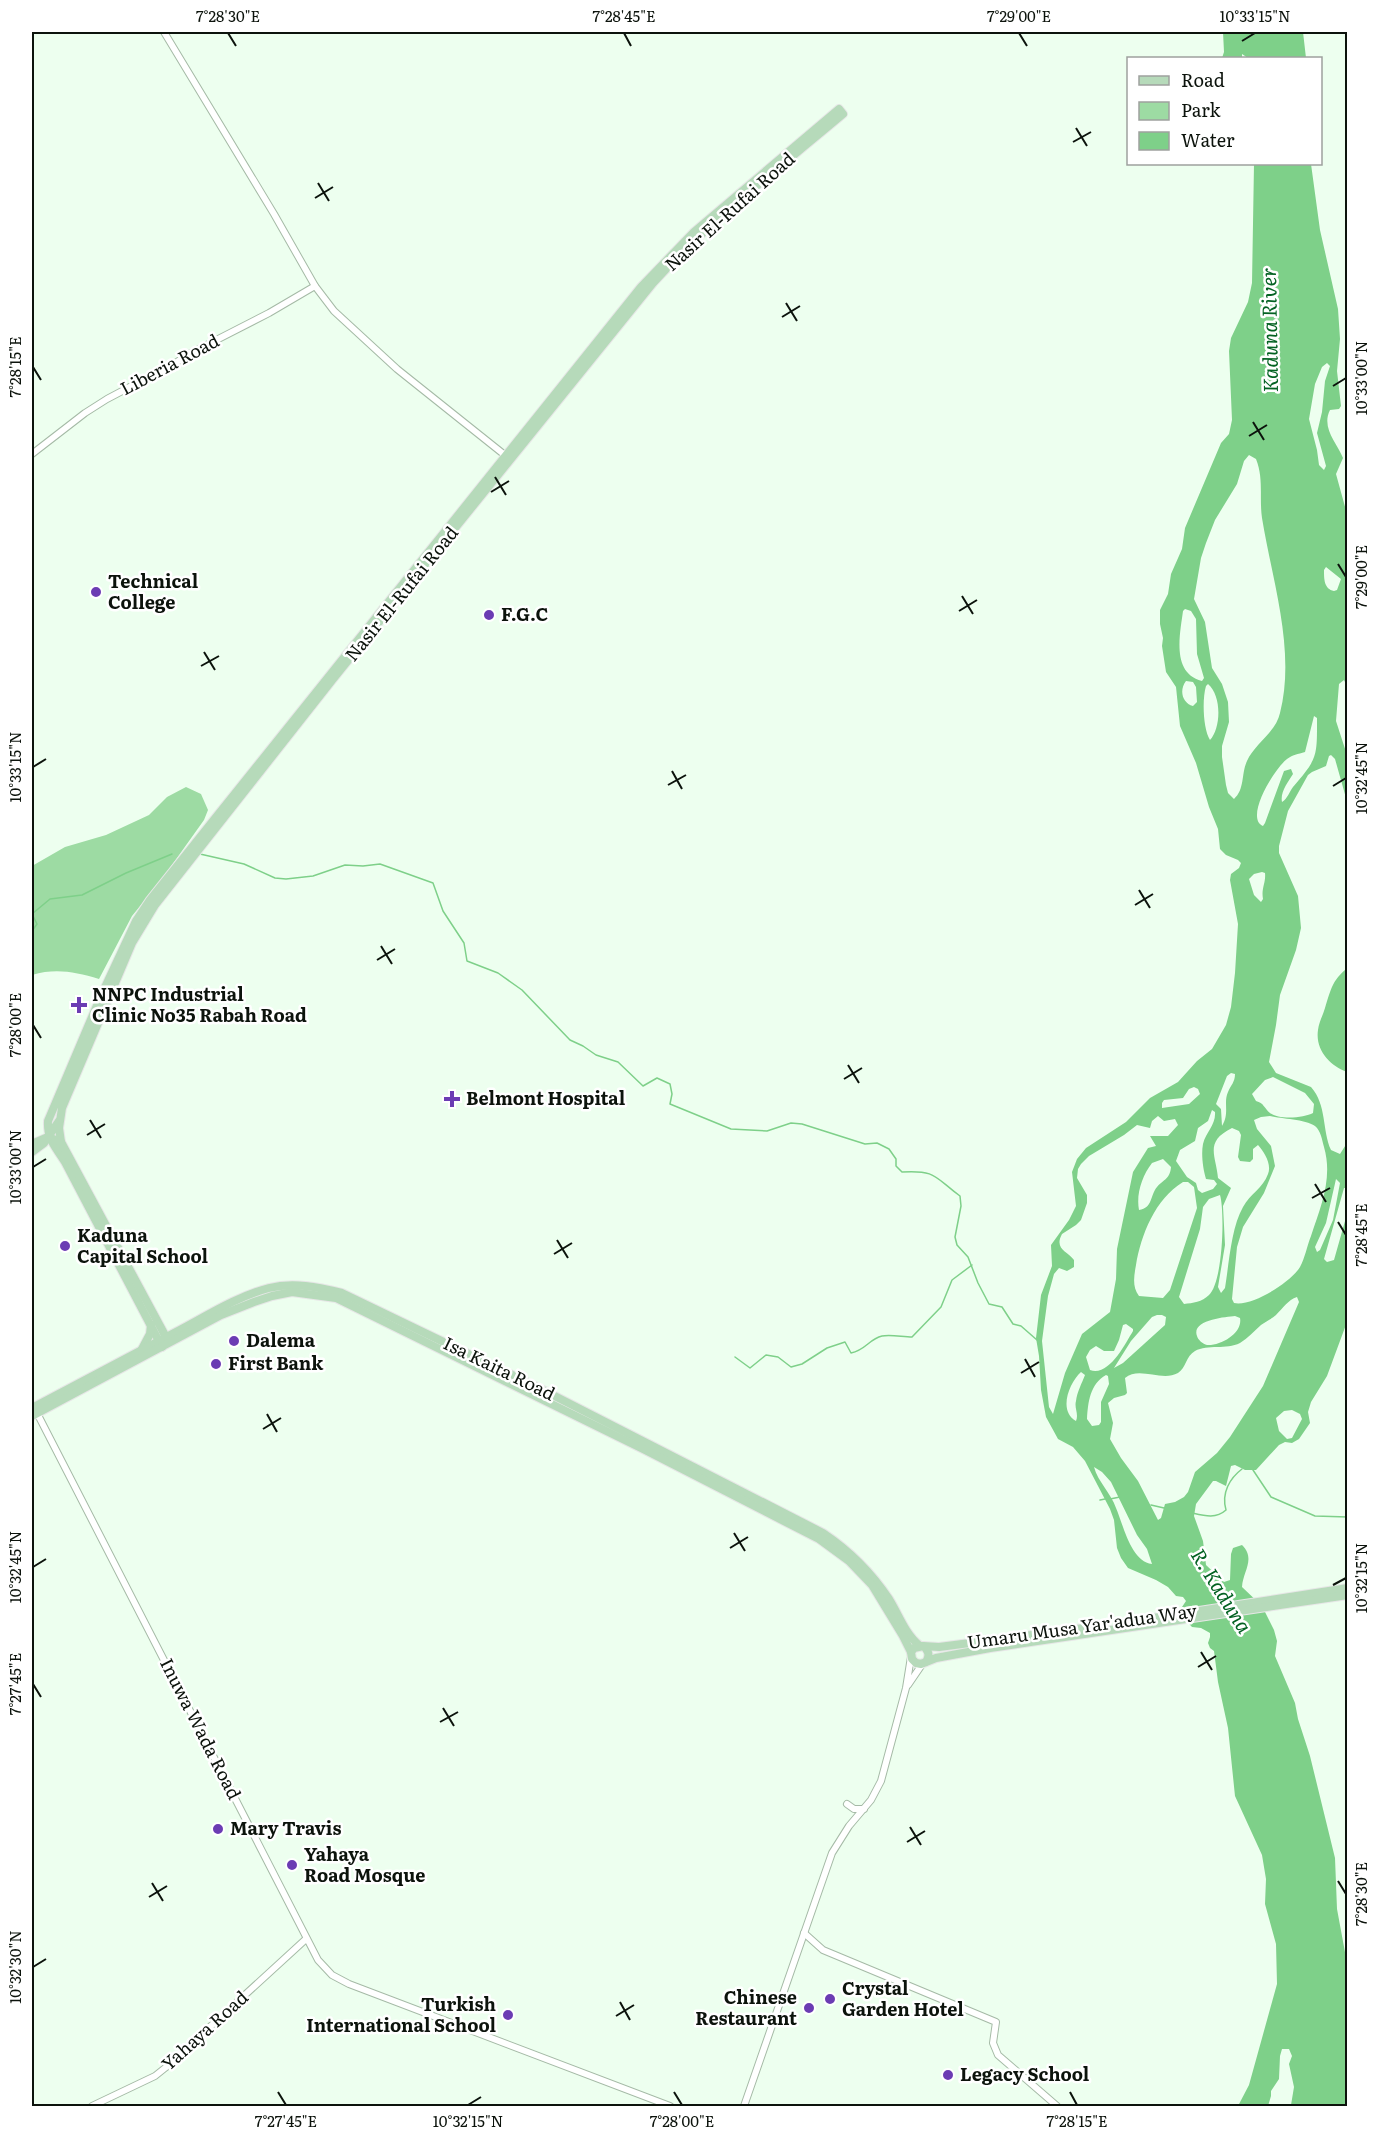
<svg xmlns="http://www.w3.org/2000/svg" width="1379" height="2138" font-family="Literata,serif">
	<style>
		.green { fill: #9ddba3 }
		.water { fill: #7ed089; fill-rule: evenodd }
		.lines { fill: none; stroke-linecap: round; stroke-linejoin: round }
		.stream { stroke: #7ed089; stroke-width: 1.5 }
		.minor-casing { stroke: #a5baa6; stroke-width: 8 }
		.major-casing { stroke: #e7e7e7; stroke-width: 10 }
		.minor { stroke: #fff; stroke-width: 6 }
		.major { stroke: #b6daba; stroke-width: 8 }
		.ticks { fill: none; stroke: #0c130c; stroke-width: 2 }
		.poi-dot { fill: #6b3cb3; stroke: #fff; stroke-width: 2 }
		.labels { text-anchor: middle; stroke-width: 5; stroke-linejoin: round; paint-order: stroke }
		.street-label { font-size: 18px; fill: #0c130c; stroke: #fff }
		.poi-label { font-size: 18px; font-weight: bold; fill: #0c130c; stroke: #fff; text-anchor: start }
		.water-label { font-size: 20px; font-style: italic; fill: #036222; stroke: #fff }
		.neatline { fill: none; stroke: #0c130c; stroke-width: 2 }
		.ticks-label { font-size: 15px; text-anchor: middle; fill: #0c130c }
	</style>
	<rect width="100%" height="100%" fill="#edffef"/>
	<path class="green" d="M 186,787 L 201,794 L 208,810 L 204,820 L 162,879 L 132,916 L 99,979 C 75,972 56,968 32,975 L 32,866 L 65,847 L 106,835 L 149,815 L 167,797 Z"/>
	<g class="water">
		<path d="M 1223,32 L 1239,32 L 1242,33 L 1243,32 L 1303,32 L 1306,58 L 1248,58 L 1242,54 L 1242,58 L 1222,58 L 1224,52 Z"/>
		<path d="M 1254,164 L 1311,164 L 1320,230 L 1338,309 L 1340,339 L 1337,371 L 1341,406 L 1339,409 L 1330,410 C 1321,428 1337,443 1343,458 L 1336,474 L 1347,514 L 1347,686 L 1344,680 L 1339,684 L 1336,721 L 1347,755 L 1348,805 L 1335,759 L 1331,755 L 1329,756 L 1326,766 L 1312,772 L 1308,775 L 1288,811 L 1279,846 L 1279,853 L 1298,896 L 1301,928 L 1296,950 L 1280,995 L 1276,1025 L 1269,1062 L 1276,1073 L 1311,1087 C 1327,1105 1322,1130 1331,1150 L 1340,1154 L 1347,1143 L 1347,1188 L 1344,1188 L 1324,1259 L 1327,1262 L 1334,1260 L 1347,1214 L 1347,1322 L 1327,1376 L 1311,1402 L 1308,1412 L 1310,1423 L 1299,1439 L 1292,1443 L 1285,1442 L 1279,1445 L 1256,1470 L 1245,1470 L 1235,1465 L 1231,1466 L 1226,1486 L 1216,1481 L 1213,1481 L 1196,1504 L 1194,1516 L 1203,1541 L 1206,1565 L 1224,1582 L 1230,1580 L 1231,1554 L 1233,1548 L 1242,1545 C 1256,1559 1243,1571 1242,1587 L 1262,1606 L 1274,1630 L 1277,1641 L 1275,1656 L 1295,1703 L 1298,1719 L 1310,1756 L 1335,1858 L 1337,1909 L 1347,1963 L 1347,2106 L 1291,2105 L 1294,2087 L 1289,2064 L 1292,2056 L 1289,2049 L 1282,2049 L 1280,2056 L 1279,2079 L 1271,2091 L 1271,2096 L 1268,2106 L 1238,2106 L 1249,2085 L 1277,1984 L 1276,1944 L 1265,1904 L 1266,1879 L 1262,1855 L 1235,1796 L 1228,1728 L 1218,1682 L 1214,1651 L 1210,1648 L 1208,1643 L 1210,1637 L 1210,1633 L 1201,1628 L 1192,1627 L 1182,1616 L 1180,1610 L 1186,1601 L 1183,1597 L 1176,1596 L 1168,1587 L 1156,1580 L 1128,1568 L 1121,1558 L 1117,1548 L 1114,1520 L 1110,1509 L 1085,1461 L 1073,1447 L 1058,1439 L 1046,1417 L 1041,1390 L 1039,1356 L 1036,1338 L 1041,1295 L 1052,1266 L 1051,1245 L 1069,1220 L 1076,1206 L 1072,1172 L 1077,1159 L 1086,1148 L 1126,1122 L 1150,1098 L 1178,1082 L 1197,1061 L 1212,1049 L 1226,1025 L 1231,1007 L 1235,973 L 1238,924 L 1230,880 L 1231,874 L 1239,868 L 1241,863 L 1238,860 L 1226,855 L 1220,849 L 1218,829 L 1209,807 L 1196,763 L 1180,726 L 1176,687 L 1166,672 L 1162,646 L 1163,638 L 1160,624 L 1160,610 L 1168,594 L 1171,574 L 1182,549 L 1185,528 L 1221,443 L 1229,434 L 1232,420 L 1229,351 L 1231,338 L 1248,302 L 1252,283 ZM 1327,363 L 1330,366 L 1325,381 L 1322,412 L 1317,433 L 1326,466 L 1324,470 L 1319,465 L 1317,450 L 1309,419 L 1315,384 L 1322,367 ZM 1249,455 L 1256,459 C 1264,479 1259,497 1262,518 C 1272,580 1296,650 1280,713 C 1276,732 1255,743 1247,761 C 1241,774 1245,789 1234,799 L 1228,793 L 1226,785 L 1222,757 L 1222,746 L 1229,722 L 1228,702 L 1222,684 L 1212,668 L 1205,622 L 1194,599 L 1201,558 L 1206,543 L 1215,520 L 1237,484 L 1244,461 ZM 1326,567 L 1341,579 L 1337,590 L 1334,591 C 1324,589 1324,579 1324,570 ZM 1185,609 L 1191,611 L 1196,619 L 1197,654 L 1204,678 L 1202,681 C 1171,673 1180,634 1183,611 ZM 1186,681 L 1193,682 L 1196,687 L 1197,702 L 1193,706 C 1182,703 1179,690 1186,681 ZM 1208,684 C 1222,696 1221,728 1210,740 C 1203,729 1202,699 1206,686 ZM 1314,716 L 1317,718 C 1317,757 1318,758 1293,787 C 1289,792 1288,798 1282,802 C 1280,792 1288,782 1293,774 L 1291,769 L 1284,771 L 1265,823 L 1263,826 C 1244,818 1275,768 1287,759 C 1292,755 1298,754 1305,752 ZM 1262,872 L 1265,873 C 1266,883 1261,888 1263,899 L 1261,902 L 1254,895 L 1249,879 L 1254,874 ZM 1231,1073 L 1235,1074 C 1235,1082 1231,1085 1228,1092 C 1223,1103 1230,1113 1222,1126 L 1221,1109 L 1216,1104 L 1227,1076 ZM 1273,1077 L 1305,1093 L 1314,1104 L 1313,1113 C 1304,1118 1279,1120 1270,1113 C 1264,1108 1264,1103 1256,1101 L 1252,1094 L 1265,1080 ZM 1194,1087 L 1198,1089 L 1200,1094 L 1189,1104 L 1162,1108 L 1162,1103 L 1164,1100 L 1183,1098 L 1189,1089 ZM 1212,1110 L 1215,1112 C 1216,1125 1206,1132 1203,1144 C 1201,1154 1203,1169 1206,1179 L 1214,1180 L 1217,1184 L 1213,1189 L 1202,1193 L 1198,1190 L 1196,1183 L 1187,1177 L 1176,1161 L 1180,1150 L 1195,1141 L 1198,1128 L 1208,1121 ZM 1158,1116 L 1164,1121 L 1175,1119 L 1178,1125 L 1168,1136 L 1150,1136 L 1156,1146 L 1148,1148 L 1133,1172 L 1117,1249 L 1116,1279 L 1110,1312 L 1082,1334 L 1065,1373 L 1053,1414 L 1049,1407 L 1042,1341 L 1048,1296 L 1054,1274 L 1059,1268 L 1067,1271 L 1074,1267 L 1074,1260 C 1067,1251 1054,1249 1062,1234 L 1076,1225 L 1081,1220 L 1087,1203 L 1087,1195 L 1077,1178 L 1078,1169 L 1081,1164 L 1089,1156 L 1124,1135 L 1137,1125 L 1150,1128 L 1152,1121 ZM 1270,1116 C 1282,1119 1305,1119 1315,1126 C 1321,1131 1322,1140 1324,1147 C 1333,1178 1321,1206 1311,1236 C 1307,1246 1305,1258 1300,1267 C 1291,1282 1252,1307 1234,1303 L 1232,1299 L 1237,1247 L 1243,1227 L 1264,1193 L 1275,1166 L 1271,1146 L 1257,1129 L 1254,1120 L 1261,1117 ZM 1232,1128 L 1239,1131 L 1241,1135 L 1238,1157 L 1240,1161 L 1250,1162 L 1253,1159 L 1253,1149 L 1258,1145 C 1264,1152 1272,1164 1268,1174 C 1263,1188 1250,1194 1243,1207 C 1231,1228 1229,1264 1225,1288 L 1221,1293 L 1218,1287 L 1225,1245 L 1223,1206 L 1231,1188 L 1218,1178 C 1216,1155 1204,1142 1232,1128 ZM 1163,1159 L 1171,1167 C 1170,1179 1164,1179 1157,1187 C 1150,1195 1153,1208 1139,1210 C 1136,1194 1142,1176 1152,1163 ZM 1336,1179 L 1340,1183 L 1333,1220 L 1320,1250 L 1317,1252 L 1315,1247 L 1326,1223 ZM 1183,1182 L 1188,1182 L 1194,1187 L 1197,1208 L 1170,1290 L 1163,1298 L 1139,1296 C 1132,1287 1134,1276 1136,1265 C 1141,1235 1155,1199 1183,1182 ZM 1220,1195 C 1225,1212 1223,1282 1209,1295 C 1202,1302 1193,1303 1184,1304 L 1179,1297 L 1200,1229 L 1203,1207 L 1209,1199 ZM 1297,1297 L 1299,1302 L 1263,1386 L 1230,1437 L 1217,1453 L 1195,1472 L 1188,1492 L 1184,1497 L 1175,1502 L 1165,1504 L 1161,1518 L 1158,1520 L 1138,1481 L 1121,1458 L 1110,1439 L 1113,1423 L 1108,1403 L 1114,1398 L 1125,1395 L 1127,1393 L 1125,1378 C 1139,1366 1162,1382 1178,1373 C 1186,1368 1186,1356 1195,1351 C 1208,1344 1226,1350 1240,1343 C 1248,1338 1254,1331 1261,1325 C 1266,1321 1272,1319 1276,1315 C 1283,1308 1288,1300 1297,1297 ZM 1157,1315 L 1162,1315 L 1166,1317 L 1165,1325 L 1123,1363 L 1114,1368 L 1131,1341 L 1152,1317 ZM 1235,1316 L 1240,1318 C 1243,1333 1221,1346 1207,1345 C 1203,1344 1198,1340 1197,1336 C 1191,1320 1225,1317 1235,1316 ZM 1126,1324 L 1133,1329 L 1133,1331 C 1125,1344 1109,1377 1090,1370 L 1086,1357 L 1090,1350 L 1096,1346 L 1104,1351 L 1114,1351 L 1119,1340 L 1123,1325 ZM 1081,1372 L 1085,1375 C 1082,1383 1077,1392 1076,1401 C 1074,1408 1079,1414 1076,1421 C 1058,1411 1069,1383 1081,1372 ZM 1106,1375 L 1108,1376 L 1109,1384 L 1101,1402 L 1101,1422 L 1099,1425 L 1092,1426 L 1087,1419 C 1088,1402 1090,1384 1106,1375 ZM 1292,1410 L 1300,1414 L 1302,1419 L 1292,1438 L 1287,1439 L 1279,1431 L 1276,1418 L 1284,1411 ZM 1094,1467 L 1102,1472 L 1111,1482 L 1137,1535 L 1147,1549 L 1152,1564 C 1131,1562 1123,1524 1116,1508 C 1111,1493 1098,1482 1094,1467 Z"/>
		<path d="M 1347,968 L 1347,1072 C 1330,1066 1315,1050 1318,1030 C 1319,1022 1323,1015 1325,1008 C 1331,989 1332,981 1347,968 Z"/>
	</g>
	<g class="lines">
		<g class="stream">
			<path d="M 200,854 L 244,864 L 275,878 L 286,879 L 313,876 L 345,865 L 363,866 L 380,864 L 433,883 L 443,911 L 464,943 L 467,961 L 498,973 L 522,990 L 570,1040 L 583,1046 L 596,1055 L 618,1062 L 643,1086 L 657,1078 L 670,1084 L 672,1094 L 670,1104 L 731,1129 L 767,1131 L 791,1123 L 802,1124 L 865,1144 L 877,1143 L 889,1149 L 896,1159 L 896,1166 L 902,1172 C 937,1170 934,1177 960,1196 L 961,1206 L 955,1237 L 957,1245 L 968,1257 L 978,1283 L 989,1304 L 1002,1307 L 1013,1324 L 1021,1326 L 1037,1340"/>
			<path d="M 32,914 L 50,899 L 82,895 L 126,873 L 172,854"/>
			<path d="M 32,914 L 37,924 L 32,931"/>
			<path d="M 735,1357 L 750,1368 L 766,1355 L 778,1357 L 791,1367 L 802,1364 L 827,1348 L 845,1342 L 851,1353 C 866,1350 869,1339 882,1336 C 890,1334 903,1337 912,1337 L 941,1307 L 952,1280 L 972,1265"/>
			<path d="M 1253,1470 L 1271,1497 L 1315,1516 L 1348,1517"/>
			<path d="M 1110,1499 L 1120,1497"/>
			<path d="M 1100,1500 L 1105,1499"/>
			<path d="M 1151,1505 L 1164,1508"/>
			<path d="M 1192,1513 C 1205,1516 1216,1519 1226,1510 C 1221,1493 1230,1478 1242,1469"/>
		</g>
		<defs>
			<g id="minor">
				<path d="M 164,32 L 274,214 L 315,286 L 334,311 L 397,369 L 506,456"/>
				<path d="M 32,454 L 85,413 L 107,399 L 177,362 L 187,355 L 269,313 L 315,286"/>
				<path d="M 37,1413 L 318,1960 L 332,1975 L 349,1984 L 670,2106"/>
				<path d="M 908,1685 L 923,1663"/>
				<path d="M 847,1804 L 854,1809 L 864,1809"/>
				<path d="M 804,1933 L 823,1950 L 996,2022 L 993,2043 L 998,2055 L 1057,2106"/>
				<path d="M 92,2106 L 155,2076 L 165,2068 L 306,1939"/>
				<path d="M 744,2106 L 832,1853 L 849,1826 L 871,1800 L 881,1781 L 906,1688 L 911,1657"/>
			</g>
			<g id="major">
				<path d="M 61,1142 L 59,1128 L 62,1108 L 132,943 L 155,905 L 333,679 L 653,283 C 710,220 778,169 843,114 L 839,109 L 694,232 L 641,287 L 213,821 L 150,900 L 136,921 L 101,996 L 48,1121 C 47,1140 56,1147 65,1162 L 162,1347"/>
				<path d="M 32,1144 L 48,1137 L 61,1142 L 167,1339"/>
				<path d="M 32,1152 L 44,1143 L 59,1121"/>
				<path d="M 142,1349 L 150,1334 L 151,1325"/>
				<path d="M 32,1408 C 79,1383 126,1358 174,1333 C 205,1317 235,1297 269,1288 C 293,1282 318,1287 342,1293 L 537,1387 L 823,1533 C 850,1551 871,1572 889,1599 C 899,1615 905,1634 920,1646"/>
				<path d="M 32,1416 L 221,1315 L 254,1302 L 272,1296 L 292,1292 L 336,1298 L 643,1449 L 819,1539 L 849,1561 L 872,1585 L 903,1636 L 911,1652"/>
				<path d="M 1147,1619 L 1348,1588"/>
				<path d="M 923,1646 L 939,1647 L 1100,1626"/>
				<path d="M 926,1662 C 930,1656 929,1650 923,1646 L 914,1648 L 911,1652 L 912,1659 L 916,1663 L 921,1664 L 936,1658 L 990,1648 L 1348,1595"/>
			</g>
		</defs>
		<use href="#minor" class="minor-casing"/>
		<use href="#major" class="major-casing"/>
		<use href="#minor" class="minor"/>
		<use href="#major" class="major"/>
	</g>
	<path class="ticks" d="M 228,33 L 236,46M 624,33 L 631,46M 1019,33 L 1027,46M 1242,41 L 1255,33M 1076,128 L 1087,146M 1073,142 L 1091,132M 318,183 L 329,201M 315,198 L 333,187M 786,303 L 797,321M 782,317 L 800,306M 33,367 L 41,380M 1333,386 L 1346,378M 1253,422 L 1264,440M 1249,436 L 1267,425M 495,477 L 506,495M 491,492 L 509,481M 1338,564 L 1346,577M 962,596 L 973,614M 959,611 L 977,600M 204,652 L 215,670M 201,666 L 219,656M 33,767 L 46,759M 672,771 L 682,789M 668,785 L 686,775M 1333,786 L 1346,778M 1139,890 L 1150,908M 1135,905 L 1153,894M 381,946 L 392,964M 377,960 L 395,949M 33,1025 L 41,1038M 848,1065 L 859,1083M 844,1079 L 862,1068M 90,1120 L 101,1138M 87,1135 L 105,1124M 33,1167 L 46,1159M 1315,1184 L 1326,1202M 1312,1198 L 1330,1188M 1338,1222 L 1346,1235M 557,1240 L 568,1258M 554,1254 L 572,1243M 1025,1359 L 1035,1377M 1021,1373 L 1039,1362M 267,1414 L 277,1432M 263,1429 L 281,1418M 734,1533 L 745,1551M 730,1548 L 748,1537M 33,1567 L 46,1559M 1333,1585 L 1346,1578M 1201,1652 L 1212,1670M 1198,1667 L 1216,1656M 33,1684 L 41,1697M 443,1708 L 454,1726M 440,1722 L 458,1712M 910,1827 L 921,1845M 907,1842 L 925,1831M 1338,1881 L 1346,1894M 152,1883 L 163,1901M 149,1897 L 167,1886M 33,1967 L 46,1959M 620,2002 L 630,2020M 616,2016 L 634,2005M 278,2092 L 286,2105M 674,2092 L 682,2105M 1070,2092 L 1077,2105M 468,2105 L 481,2097"/>
	<g class="poi-dot">
		<circle cx="96" cy="592" r="6"/>
		<circle cx="489" cy="615" r="6"/>
		<path d="M76 996h6v6h6v6h-6v6h-6v-6h-6v-6h6z"/>
		<path d="M449 1090h6v6h6v6h-6v6h-6v-6h-6v-6h6z"/>
		<circle cx="65" cy="1246" r="6"/>
		<circle cx="234" cy="1341" r="6"/>
		<circle cx="216" cy="1364" r="6"/>
		<circle cx="218" cy="1829" r="6"/>
		<circle cx="292" cy="1865" r="6"/>
		<circle cx="830" cy="1999" r="6"/>
		<circle cx="809" cy="2008" r="6"/>
		<circle cx="508" cy="2015" r="6"/>
		<circle cx="948" cy="2075" r="6"/>
	</g>
	<g class="labels">
		<g class="street-label">
			<text transform="translate(730 212) rotate(-42)" y="6">Nasir El-Rufai Road</text>
			<text transform="translate(170 365) rotate(-28)" y="6">Liberia Road</text>
			<text transform="translate(402 594) rotate(-51)" y="6">Nasir El-Rufai Road</text>
			<text transform="translate(499 1369) rotate(26)" y="6">Isa Kaita Road</text>
			<text transform="translate(1082 1627) rotate(-8)" y="6">Umaru Musa Yar'adua Way</text>
			<text transform="translate(200 1729) rotate(63)" y="6">Inuwa Wada Road</text>
			<text transform="translate(205 2031) rotate(-42)" y="6">Yahaya Road</text>
		</g>
		<g class="poi-label">
			<text x="108" y="588">Technical<tspan x="108" dy="21">College</tspan></text>
			<text x="501" y="621">F.G.C</text>
			<text x="92" y="1001">NNPC Industrial<tspan x="92" dy="21">Clinic No35 Rabah Road</tspan></text>
			<text x="466" y="1105">Belmont Hospital</text>
			<text x="77" y="1242">Kaduna<tspan x="77" dy="21">Capital School</tspan></text>
			<text x="246" y="1347">Dalema</text>
			<text x="228" y="1370">First Bank</text>
			<text x="230" y="1835">Mary Travis</text>
			<text x="304" y="1861">Yahaya<tspan x="304" dy="21">Road Mosque</tspan></text>
			<text x="842" y="1995">Crystal<tspan x="842" dy="21">Garden Hotel</tspan></text>
			<text x="797" y="2004" text-anchor="end">Chinese<tspan x="797" dy="21">Restaurant</tspan></text>
			<text x="496" y="2011" text-anchor="end">Turkish<tspan x="496" dy="21">International School</tspan></text>
			<text x="960" y="2081">Legacy School</text>
		</g>
		<g class="water-label">
			<text transform="translate(1270 330) rotate(-91)" y="7">Kaduna River</text>
			<text transform="translate(1221 1591) rotate(58)" y="7">R. Kaduna</text>
		</g>
	</g>
	<rect width="1379" height="2138" fill="none" stroke="#ffffff" stroke-width="66"/>
	<rect x="1127" y="57" width="195" height="108" fill="#ffffff" stroke="#9ea19e" stroke-width="1.5"/>
	<rect x="1139" y="76" width="30" height="9" fill="#b6daba" stroke="#9ea19e" stroke-width="1.5"/>
	<text x="1181" y="87" font-size="18" fill="#0c130c">Road</text>
	<rect x="1139" y="102" width="30" height="18" fill="#9ddba3" stroke="#9ea19e" stroke-width="1.5"/>
	<text x="1181" y="117" font-size="18" fill="#0c130c">Park</text>
	<rect x="1139" y="132" width="30" height="18" fill="#7ed089" stroke="#9ea19e" stroke-width="1.5"/>
	<text x="1181" y="147" font-size="18" fill="#0c130c">Water</text>
	<rect x="33" y="33" width="1313" height="2072" class="neatline"/>
	<g class="ticks-label">
		<text x="228" y="22">7°28'30"E</text>
		<text x="624" y="22">7°28'45"E</text>
		<text x="1019" y="22">7°29'00"E</text>
		<text x="1255" y="22">10°33'15"N</text>
		<text transform="translate(16 367) rotate(-90)" y="5">7°28'15"E</text>
		<text transform="translate(1362 378) rotate(-90)" y="5">10°33'00"N</text>
		<text transform="translate(1362 577) rotate(-90)" y="5">7°29'00"E</text>
		<text transform="translate(16 767) rotate(-90)" y="5">10°33'15"N</text>
		<text transform="translate(1362 778) rotate(-90)" y="5">10°32'45"N</text>
		<text transform="translate(16 1025) rotate(-90)" y="5">7°28'00"E</text>
		<text transform="translate(16 1167) rotate(-90)" y="5">10°33'00"N</text>
		<text transform="translate(1362 1235) rotate(-90)" y="5">7°28'45"E</text>
		<text transform="translate(16 1567) rotate(-90)" y="5">10°32'45"N</text>
		<text transform="translate(1362 1578) rotate(-90)" y="5">10°32'15"N</text>
		<text transform="translate(16 1684) rotate(-90)" y="5">7°27'45"E</text>
		<text transform="translate(1362 1894) rotate(-90)" y="5">7°28'30"E</text>
		<text transform="translate(16 1967) rotate(-90)" y="5">10°32'30"N</text>
		<text x="286" y="2127">7°27'45"E</text>
		<text x="468" y="2127">10°32'15"N</text>
		<text x="682" y="2127">7°28'00"E</text>
		<text x="1077" y="2127">7°28'15"E</text>
	</g>
</svg>
